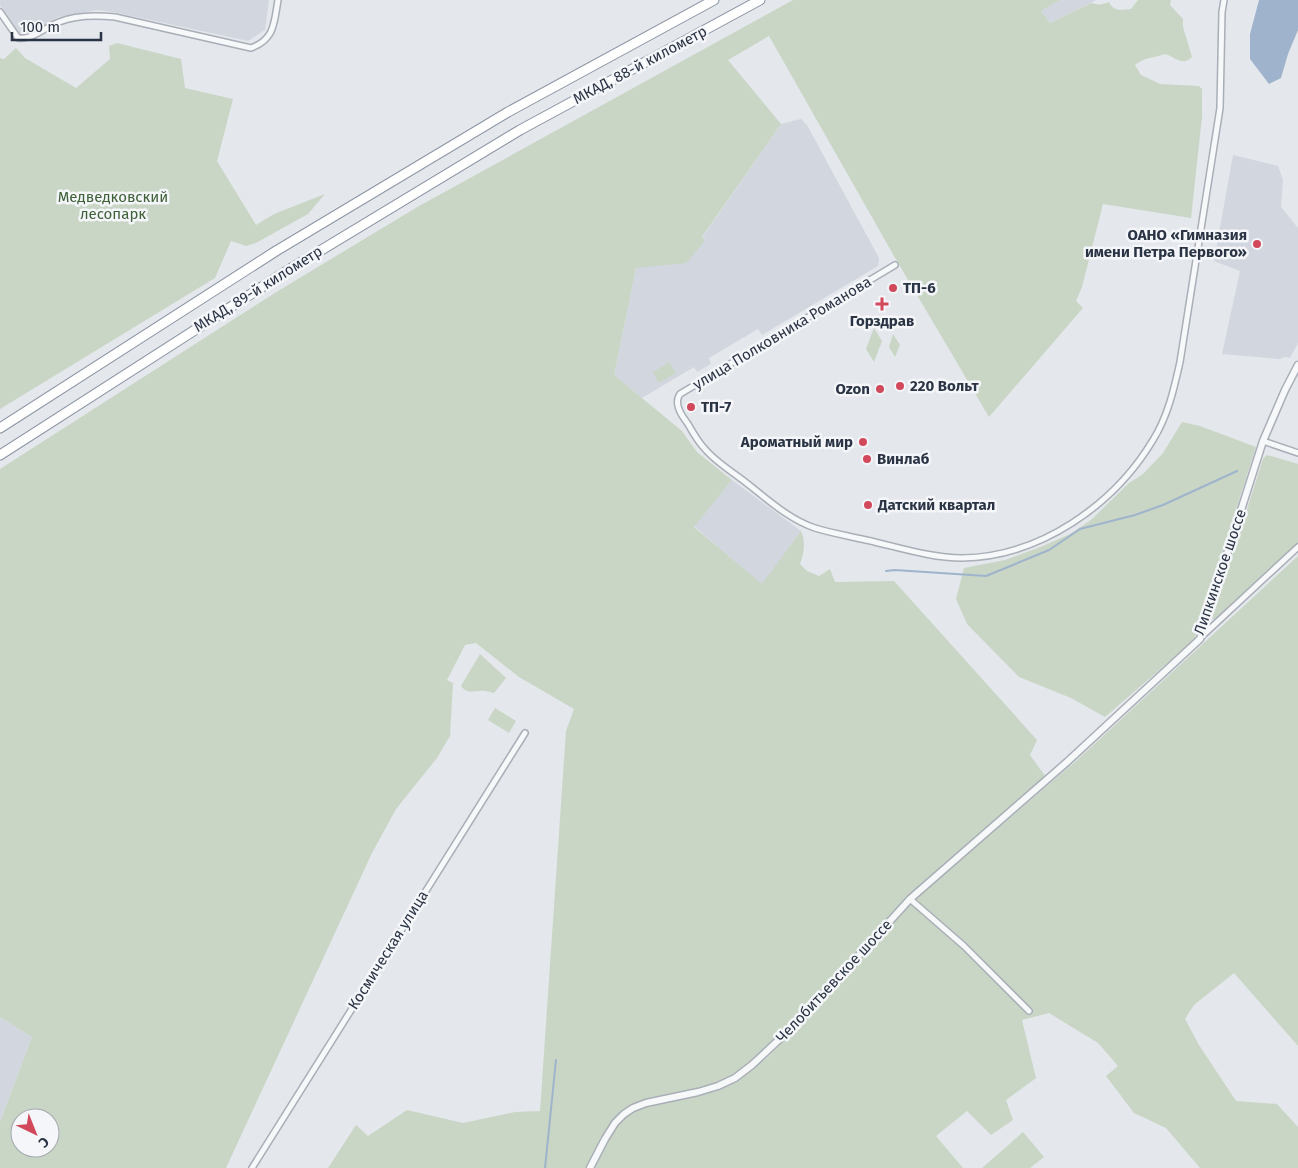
<svg xmlns="http://www.w3.org/2000/svg" width="1298" height="1168" font-family="'Fira Sans',sans-serif">
	<style>
		.built { fill: #d2d6de }
		.green { fill: #c9d6c5; fill-rule: evenodd }
		.water { fill: #9fb4cc }
		.lines { fill: none; stroke-linecap: round; stroke-linejoin: round }
		.stream { stroke: #9fb4cc; stroke-width: 2 }
		.minor-casing { stroke: #a9aeb7; stroke-width: 8 }
		.tertiary-casing { stroke: #a9aeb7; stroke-width: 9 }
		.trunk-casing { stroke: #8b94a3; stroke-width: 11 }
		.minor { stroke: #f7f8fa; stroke-width: 5 }
		.tertiary { stroke: #f7f8fa; stroke-width: 6 }
		.trunk { stroke: #fff; stroke-width: 9 }
		.poi-dot { fill: #d1495b; stroke: #f4f6f9; stroke-width: 2 }
		.labels { text-anchor: middle; stroke-width: 5; stroke-linejoin: round; paint-order: stroke }
		.street-label { font-size: 15px; fill: #2b3445; stroke: #f4f6f9 }
		.park-label { font-size: 15px; fill: #3f6138; stroke: #f4f6f9 }
		.poi-label { font-size: 15px; font-weight: bold; fill: #2b3445; stroke: #f4f6f9; text-anchor: start }
	</style>
	<rect width="100%" height="100%" fill="#e4e7ec"/>
	<g class="built">
		<path d="M 0,0 L 269,0 L 265,30 L 248,41 L 113,12 L 98,10 L 58,17 L 25,36 L 20,35 L 0,5 Z"/>
		<path d="M 1060,0 L 1096,0 L 1050,23 L 1041,11 Z"/>
		<path d="M 801,119 L 807,125 L 879,258 L 878,266 L 762,335 L 758,329 L 709,358 L 711,364 L 697,372 L 694,367 L 642,398 L 614,375 L 636,268 L 705,240 L 702,238 L 781,124 Z"/>
		<path d="M 1233,155 L 1278,166 L 1283,180 L 1281,207 L 1298,228 L 1298,343 L 1290,358 L 1285,357 L 1280,359 L 1222,354 L 1240,271 L 1214,261 Z"/>
		<path d="M 732,480 L 801,531 L 762,585 L 694,526 Z"/>
		<path d="M 0,1017 L 32,1037 L 0,1122 Z"/>
	</g>
	<g class="green">
		<path d="M 793,0 L 1060,0 L 1041,11 L 1050,23 L 1091,3 C 1098,5 1102,5 1109,2 C 1114,12 1121,10 1131,9 L 1138,0 L 1171,0 L 1170,5 L 1183,19 L 1183,27 L 1192,57 C 1182,67 1176,57 1165,54 C 1154,58 1144,57 1135,65 L 1141,75 L 1160,84 L 1199,86 L 1202,89 L 1202,117 L 1191,218 L 1103,204 L 1082,287 L 1076,301 L 1083,308 L 989,417 L 894,256 L 769,36 L 728,60 L 781,124 L 702,237 L 705,241 L 686,263 L 636,268 L 614,375 L 682,431 L 697,452 L 732,480 L 694,527 L 762,584 L 801,531 C 806,541 804,554 800,564 L 807,571 L 819,576 L 830,569 L 835,582 L 894,581 L 1037,740 L 1030,755 L 1046,777 L 907,897 L 768,1047 L 738,1072 L 713,1085 L 649,1098 L 631,1106 L 618,1116 L 588,1168 L 328,1168 L 356,1125 L 368,1136 L 407,1110 L 463,1123 L 515,1112 L 540,1111 L 566,731 L 574,709 L 519,677 L 476,643 L 465,645 L 447,680 L 453,683 L 450,736 L 437,758 L 396,809 L 372,853 L 226,1168 L 0,1168 L 0,1122 L 32,1037 L 0,1017 L 0,469 L 278,291 L 419,206 ZM 20,1118 L 50,1118 L 50,1148 L 20,1148 Z"/>
		<path d="M 117,43 L 181,59 L 185,88 L 233,99 L 217,161 L 256,225 L 274,214 L 325,194 L 308,214 L 256,243 L 246,246 L 231,241 L 215,278 L 0,409 L 0,58 L 4,59 L 16,48 L 25,58 L 76,88 L 110,59 L 109,46 Z"/>
		<path d="M 874,328 L 882,341 L 874,362 L 866,349 Z"/>
		<path d="M 893,334 L 900,345 L 895,357 L 889,347 Z"/>
		<path d="M 669,362 L 676,373 L 659,383 L 653,372 Z"/>
		<path d="M 1182,422 L 1200,426 L 1256,447 L 1194,640 L 1105,717 L 1071,698 L 1019,677 L 967,624 L 956,599 L 964,568 L 1005,560 L 1043,546 L 1070,534 L 1091,520 L 1129,483 L 1143,474 L 1163,453 Z"/>
		<path d="M 1267,455 L 1298,464 L 1298,546 L 1218,619 L 1212,619 L 1263,459 Z"/>
		<path d="M 1298,556 L 1298,1046 L 1234,973 L 1194,1005 L 1185,1019 L 1199,1045 L 1236,1101 L 1277,1104 L 1298,1127 L 1298,1168 L 1200,1168 L 1166,1128 L 1134,1113 L 1106,1076 L 1118,1066 L 1098,1043 L 1049,1013 L 1022,1020 L 1036,1078 L 1006,1100 L 1013,1120 L 991,1135 L 967,1111 L 936,1136 L 963,1168 L 595,1168 C 604,1151 611,1127 627,1116 C 647,1101 676,1101 700,1095 C 727,1088 748,1073 769,1056 L 915,899 L 1076,761 Z"/>
		<path d="M 480,654 L 506,678 L 494,693 C 489,692 485,690 480,691 C 472,691 467,694 461,686 Z"/>
		<path d="M 495,708 L 516,721 L 509,733 L 488,720 Z"/>
		<path d="M 1023,1132 L 1044,1157 L 1030,1168 L 982,1168 Z"/>
	</g>
	<path class="water" d="M 1259,0 L 1298,0 L 1298,30 L 1288,54 L 1281,78 L 1269,84 L 1250,59 L 1250,34 Z"/>
	<g class="lines">
		<g class="stream">
			<path d="M 886,571 L 895,570 L 986,576 L 1049,550 L 1080,529 L 1135,515 L 1163,505 L 1237,471"/>
			<path d="M 545,1168 L 556,1060"/>
		</g>
		<defs>
			<g id="minor">
				<path d="M 0,12 L 18,38 C 33,40 45,27 59,22 C 76,15 96,15 115,17 L 251,48 C 275,39 274,23 278,0"/>
				<path d="M 895,265 L 680,394 C 673,404 682,416 688,424 C 693,433 698,442 705,449 C 714,460 728,469 740,478 C 763,495 787,519 815,528 C 831,533 849,536 866,540 C 898,547 930,558 962,558 C 1040,557 1114,505 1153,440 C 1168,416 1174,389 1180,362 L 1220,108 L 1222,12 L 1224,0"/>
				<path d="M 1263,441 L 1298,453"/>
				<path d="M 1200,638 L 1298,547"/>
				<path d="M 910,899 L 964,946 L 1029,1011"/>
				<path d="M 252,1168 L 525,733"/>
			</g>
			<path id="tertiary" d="M 590,1168 L 605,1139 L 615,1123 L 624,1114 L 633,1108 L 646,1103 L 698,1092 L 718,1086 L 735,1078 L 752,1065 L 800,1020 L 910,899 L 1067,762 L 1200,639 L 1263,441 L 1285,390 L 1298,365"/>
			<g id="trunk">
				<path d="M 0,428 L 276,251 L 508,112 L 714,0"/>
				<path d="M 0,455 L 290,269 L 520,130 L 760,0"/>
			</g>
		</defs>
		<use href="#minor" class="minor-casing"/>
		<use href="#tertiary" class="tertiary-casing"/>
		<use href="#trunk" class="trunk-casing"/>
		<use href="#minor" class="minor"/>
		<use href="#tertiary" class="tertiary"/>
		<use href="#trunk" class="trunk"/>
	</g>
	<g class="poi-dot">
		<circle cx="1257" cy="244" r="5"/>
		<circle cx="893" cy="288" r="5"/>
		<path d="M879.5 296.5h5v5h5v5h-5v5h-5v-5h-5v-5h5z"/>
		<circle cx="900" cy="386" r="5"/>
		<circle cx="880" cy="389" r="5"/>
		<circle cx="691" cy="407" r="5"/>
		<circle cx="863" cy="442" r="5"/>
		<circle cx="867" cy="459" r="5"/>
		<circle cx="868" cy="505" r="5"/>
	</g>
	<g class="labels">
		<g class="street-label">
			<text transform="translate(640 65) rotate(-28)" y="5">МКАД, 88-й километр</text>
			<text transform="translate(258 289) rotate(-32)" y="5">МКАД, 89-й километр</text>
			<text transform="translate(782 333) rotate(-31)" y="5">улица Полковника Романова</text>
			<text transform="translate(1220 572) rotate(-71)" y="5">Липкинское шоссе</text>
			<text transform="translate(388 950) rotate(-58)" y="5">Космическая улица</text>
			<text transform="translate(834 981) rotate(-47)" y="5">Челобитьевское шоссе</text>
		</g>
		<g class="park-label">
			<text x="113" y="202">Медведковский<tspan x="113" dy="17">лесопарк</tspan></text>
		</g>
		<g class="poi-label">
			<text x="1247" y="240" text-anchor="end">ОАНО «Гимназия<tspan x="1247" dy="17">имени Петра Первого»</tspan></text>
			<text x="903" y="293">ТП-6</text>
			<text x="882" y="326" text-anchor="middle">Горздрав</text>
			<text x="910" y="391">220 Вольт</text>
			<text x="870" y="394" text-anchor="end">Ozon</text>
			<text x="701" y="412">ТП-7</text>
			<text x="853" y="447" text-anchor="end">Ароматный мир</text>
			<text x="877" y="464">Винлаб</text>
			<text x="878" y="510">Датский квартал</text>
		</g>
	</g>
	<g transform="translate(35 1133) rotate(137)"><circle r="24" fill="#f4f6f9" stroke="#a4a8b1"/>
	<path d="M0-4L9 19L0 12L-9 19Z" fill="#d1495b"/>
	<text y="-8" font-size="14" font-weight="bold" text-anchor="middle" fill="#2b3445">С</text>
	</g>
	<path d="M12 32v8h89v-8" fill="none" stroke="#2b3445" stroke-width="2.5"/>
	<text x="20" y="32" font-size="15" fill="#2b3445" stroke="#f4f6f9" stroke-width="4" paint-order="stroke">100 m</text>
</svg>
